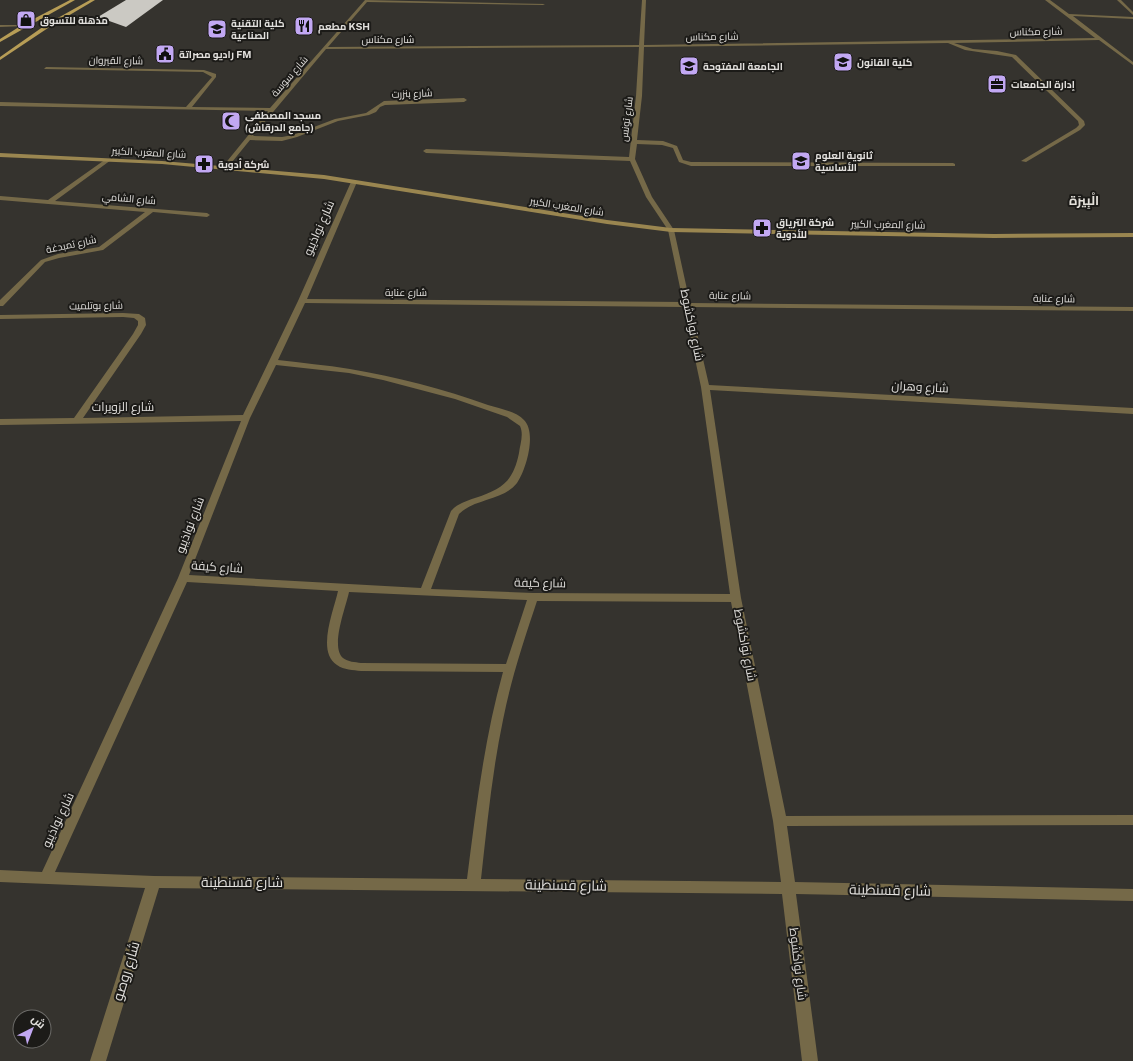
<svg xmlns="http://www.w3.org/2000/svg" width="1133" height="1061" font-family="'Public Sans',Cairo,sans-serif">
	<style>
		.building { fill: #cbc9c3 }
		.lines { fill: none; stroke-linecap: round; stroke-linejoin: round }
		.street { fill: #756948; fill-rule: evenodd }
		.secondary { fill: #9a8650; fill-rule: evenodd }
		.primary { fill: #b79d56; fill-rule: evenodd }
		.labels { text-anchor: middle; stroke-width: 4; stroke-linejoin: round; paint-order: stroke }
		.far-poi-label { font-size: 10px; font-weight: bold; fill: #e2e0dd; stroke: #1c1b18; text-anchor: start }
		.far-street-label { font-size: 10px; fill: #e2e0dd; stroke: #1c1b18 }
		.street-label { font-size: 12px; fill: #e2e0dd; stroke: #1c1b18 }
		.far-district-label { font-size: 13px; font-weight: bold; fill: #e3e0da; stroke: #1c1b18 }
		.near-street-label { font-size: 14px; fill: #e2e0dd; stroke: #1c1b18 }
	</style>
	<rect width="100%" height="100%" fill="#35332e"/>
	<path class="building" d="M 126,0 L 163,0 L 126,27 L 98,17 Z"/>
	<g class="lines">
		<g class="street">
			<path d="M 365,0 L 545,4 L 543,5 L 367,2 L 328,47 L 639,45 L 642,0 L 646,0 L 644,45 L 1095,38 L 1045,0 L 1050,0 L 1069,14 L 1133,17 L 1133,19 L 1073,16 L 1133,62 L 1133,65 L 1099,40 L 954,43 L 973,49 L 997,51 L 1016,55 L 1084,121 L 1085,125 L 1080,130 L 1026,162 L 1021,161 L 1076,128 L 1079,125 L 1078,121 L 1012,57 L 965,50 L 948,43 L 644,47 L 642,96 L 637,140 L 663,141 L 677,146 L 683,160 L 691,162 L 953,163 L 955,164 L 955,166 L 691,166 L 679,162 L 673,148 L 662,145 L 637,144 L 635,159 L 652,197 L 674,230 L 690,303 L 1133,307 L 1133,311 L 691,307 L 709,385 L 1133,408 L 1133,414 L 710,390 L 741,598 L 786,816 L 1133,815 L 1133,825 L 787,826 L 795,882 L 1133,889 L 1133,901 L 796,894 L 818,1061 L 802,1061 L 782,894 L 159,888 L 106,1061 L 90,1061 L 145,888 L 0,882 L 0,870 L 42,872 L 178,578 L 241,421 L 0,425 L 0,419 L 74,418 L 133,334 L 138,325 L 138,321 L 134,318 L 123,317 L 0,319 L 0,315 L 123,313 L 139,314 L 145,318 L 146,325 L 141,334 L 83,418 L 243,415 L 298,301 L 351,182 L 354,180 L 357,182 L 307,299 L 683,302 L 668,230 L 646,197 L 630,161 L 426,153 L 423,151 L 426,149 L 629,157 L 636,96 L 639,47 L 326,49 L 253,136 L 282,137 L 293,135 L 335,119 L 366,113 L 384,101 L 464,98 L 467,100 L 464,102 L 385,105 L 380,107 L 376,112 L 369,115 L 338,121 L 297,137 L 282,141 L 250,140 L 228,167 L 226,168 L 223,166 L 224,165 L 268,111 L 0,106 L 0,102 L 186,107 L 212,77 L 203,72 L 44,69 L 46,67 L 204,70 L 216,74 L 216,77 L 192,107 L 270,108 ZM 305,303 L 684,307 L 701,387 L 730,594 L 533,593 L 431,589 L 459,514 C 475,498 503,501 517,483 C 526,470 537,433 524,420 C 516,411 500,409 488,405 C 444,389 397,377 350,369 C 326,365 302,363 278,360 ZM 276,365 L 349,373 L 383,380 L 455,399 L 507,417 L 520,426 C 524,435 520,444 519,453 C 513,482 502,489 475,498 C 466,501 457,504 451,511 L 421,588 L 189,575 L 250,418 ZM 187,582 L 338,591 C 334,610 316,652 337,665 C 344,670 353,670 361,671 L 503,672 C 484,740 476,809 467,879 L 154,876 L 55,872 ZM 349,592 L 527,600 L 506,664 L 361,663 C 355,662 348,662 343,658 C 330,647 346,607 349,592 ZM 537,601 L 731,602 L 773,821 L 781,882 L 481,879 C 487,826 492,772 503,720 C 511,679 524,640 537,601 Z"/>
			<path d="M 1117,0 L 1121,0 L 1133,12 L 1133,15 Z"/>
			<path d="M 0,25 L 24,25 L 26,26 L 0,27 Z"/>
			<path d="M 106,159 L 111,160 L 55,201 L 207,213 L 210,215 L 207,217 L 153,212 L 103,250 L 59,258 L 45,262 L 3,306 L 0,306 L 0,300 L 41,260 L 58,254 L 99,247 L 145,212 L 0,200 L 0,196 L 48,200 Z"/>
		</g>
		<path class="secondary" d="M 0,153 L 162,161 L 324,175 L 607,220 L 671,228 L 994,234 L 1133,233 L 1133,237 L 994,238 L 671,232 L 607,224 L 324,179 L 162,164 L 0,157 Z"/>
		<g class="primary">
			<path d="M 70,0 L 75,0 L 0,42 L 0,39 L 22,25 Z"/>
			<path d="M 90,0 L 95,0 L 51,26 L 0,60 L 0,57 L 47,24 Z"/>
		</g>
	</g>
	<defs>
		<symbol id="shop-square" viewBox="-11 -11 22 22"><rect x="-9" y="-9" width="18" height="18" rx="4" fill="#c2a8f3" stroke="#1c1b18"/><path d="M-5-2.5h2.3a2.7 3.5 0 0 1 5.4 0H5L5.5 6h-11ZM-1.5-2.5h3a1.5 2.3 0 0 0-3 0Z" fill="#111"/></symbol>
		<symbol id="restaurant-square" viewBox="-11 -11 22 22"><rect x="-9" y="-9" width="18" height="18" rx="4" fill="#c2a8f3" stroke="#1c1b18"/><path d="M-5-6h1v4h1v-4h1v4h1v-4h1v5L-1.5 .5V6h-2V.5L-5-1ZM5-6V6H3V1.5H1.5Q1.5-4 5-6Z" fill="#111"/></symbol>
		<symbol id="university-square" viewBox="-11 -11 22 22"><rect x="-9" y="-9" width="18" height="18" rx="4" fill="#c2a8f3" stroke="#1c1b18"/><path d="M0-5L7-2L0 1L-7-2ZM-4 1L0 2.5L4 1V4Q0 6-4 4Z" fill="#111"/></symbol>
		<symbol id="civic-square" viewBox="-11 -11 22 22"><rect x="-9" y="-9" width="18" height="18" rx="4" fill="#c2a8f3" stroke="#1c1b18"/><path d="M-.6-6.5H3V-4.5H.6V-3L4-1V1h2V6H-6V1h2V-1L-.6-3ZM-1.2 2.5V6h2.4V2.5Z" fill="#111"/></symbol>
		<symbol id="school-square" viewBox="-11 -11 22 22"><rect x="-9" y="-9" width="18" height="18" rx="4" fill="#c2a8f3" stroke="#1c1b18"/><path d="M0-5L7-2L0 1L-7-2ZM-4 1L0 2.5L4 1V4Q0 6-4 4Z" fill="#111"/></symbol>
		<symbol id="office-square" viewBox="-11 -11 22 22"><rect x="-9" y="-9" width="18" height="18" rx="4" fill="#c2a8f3" stroke="#1c1b18"/><path d="M-6-3h4V-5.5h4V-3h4V5H-6ZM-1-4.5V-3h2v-1.5ZM-6 0V1H6V0Z" fill="#111"/></symbol>
		<symbol id="mosque-square" viewBox="-11 -11 22 22"><rect x="-9" y="-9" width="18" height="18" rx="4" fill="#c2a8f3" stroke="#1c1b18"/><path d="M3.5-4.9A6 6 0 1 0 3.5 4.9A5 5 0 1 1 3.5-4.9Z" fill="#111"/></symbol>
		<symbol id="pharmacy-square" viewBox="-11 -11 22 22"><rect x="-9" y="-9" width="18" height="18" rx="4" fill="#c2a8f3" stroke="#1c1b18"/><path d="M-2-6h4v4h4v4h-4v4h-4v-4h-4v-4h4Z" fill="#111"/></symbol>
	</defs>
	<g fill-rule="evenodd">
		<use href="#shop-square" x="15" y="9" width="22" height="22"/>
		<use href="#restaurant-square" x="293" y="15" width="22" height="22"/>
		<use href="#university-square" x="206" y="18" width="22" height="22"/>
		<use href="#civic-square" x="154" y="43" width="22" height="22"/>
		<use href="#university-square" x="832" y="51" width="22" height="22"/>
		<use href="#school-square" x="678" y="55" width="22" height="22"/>
		<use href="#office-square" x="986" y="73" width="22" height="22"/>
		<use href="#mosque-square" x="220" y="110" width="22" height="22"/>
		<use href="#school-square" x="790" y="150" width="22" height="22"/>
		<use href="#pharmacy-square" x="193" y="153" width="22" height="22"/>
		<use href="#pharmacy-square" x="751" y="217" width="22" height="22"/>
	</g>
	<g class="labels">
		<g class="far-poi-label">
			<text x="40" y="24">مذهلة للتسوق</text>
			<text x="231" y="27">كلية التقنية<tspan x="231" dy="12">الصناعية</tspan></text>
			<text x="318" y="30">مطعم KSH</text>
			<text x="179" y="58">راديو مصراتة FM</text>
			<text x="857" y="66">كلية القانون</text>
			<text x="703" y="70">الجامعة المفتوحة</text>
			<text x="1011" y="88">إدارة الجامعات</text>
			<text x="245" y="119">مسجد المصطفى<tspan x="245" dy="12">(جامع الدرقاش)</tspan></text>
			<text x="815" y="159">ثانوية العلوم<tspan x="815" dy="12">الأساسية</tspan></text>
			<text x="218" y="168">شركة أدوية</text>
			<text x="776" y="226">شركة الترياق<tspan x="776" dy="12">للأدوية</tspan></text>
		</g>
		<g class="far-street-label">
			<text transform="translate(1036 31) rotate(-1)" y="4">شارع مكناس</text>
			<text transform="translate(712 36) rotate(-1)" y="4">شارع مكناس</text>
			<text x="388" y="43">شارع مكناس</text>
			<text transform="translate(116 60) rotate(1)" y="4">شارع القيروان</text>
			<text transform="translate(289 76) rotate(-49)" y="4">شارع سوسة</text>
			<text transform="translate(412 93) rotate(-2)" y="4">شارع بنزرت</text>
			<text transform="translate(626 119) rotate(-83)" y="4">شارع تونس</text>
			<text transform="translate(149 152) rotate(3)" y="4">شارع المغرب الكبير</text>
			<text transform="translate(129 198) rotate(5)" y="4">شارع الشامي</text>
			<text transform="translate(567 206) rotate(9)" y="4">شارع المغرب الكبير</text>
			<text transform="translate(888 224) rotate(1)" y="4">شارع المغرب الكبير</text>
			<text transform="translate(71 244) rotate(-12)" y="4">شارع تمبدغة</text>
			<text x="406" y="296">شارع عنابة</text>
			<text transform="translate(730 295) rotate(1)" y="4">شارع عنابة</text>
			<text transform="translate(1054 298) rotate(1)" y="4">شارع عنابة</text>
			<text transform="translate(96 305) rotate(-1)" y="4">شارع بوتلميت</text>
		</g>
		<g class="street-label">
			<text transform="translate(319 228) rotate(-66)" y="4">شارع نواذيبو</text>
			<text transform="translate(692 325) rotate(78)" y="4">شارع نواكشوط</text>
			<text transform="translate(920 387) rotate(3)" y="4">شارع وهران</text>
			<text x="123" y="411">شارع الزويرات</text>
			<text transform="translate(190 525) rotate(-69)" y="4">شارع نواذيبو</text>
			<text transform="translate(217 567) rotate(4)" y="4">شارع كيفة</text>
			<text transform="translate(540 583) rotate(1)" y="4">شارع كيفة</text>
			<text transform="translate(745 645) rotate(79)" y="4">شارع نواكشوط</text>
			<text transform="translate(58 820) rotate(-65)" y="4">شارع نواذيبو</text>
			<text transform="translate(798 964) rotate(83)" y="4">شارع نواكشوط</text>
		</g>
		<g class="far-district-label">
			<text x="1084" y="205">الْبِيرَة</text>
		</g>
		<g class="near-street-label">
			<text x="242" y="887">شارع قسنطينة</text>
			<text transform="translate(566 885) rotate(1)" y="5">شارع قسنطينة</text>
			<text transform="translate(890 890) rotate(1)" y="5">شارع قسنطينة</text>
			<text transform="translate(126 971) rotate(-73)" y="5">شارع روصو</text>
		</g>
	</g>
	<g transform="translate(32 1029) rotate(42)"><circle r="19" fill="#1c1b18" stroke="#6b6a67"/>
	<path d="M0-3L7 15L0 10L-7 15Z" fill="#c2a8f3"/>
	<text y="-6" font-size="11" font-weight="bold" text-anchor="middle" fill="#e2e0dd">ش</text>
	</g>
</svg>
